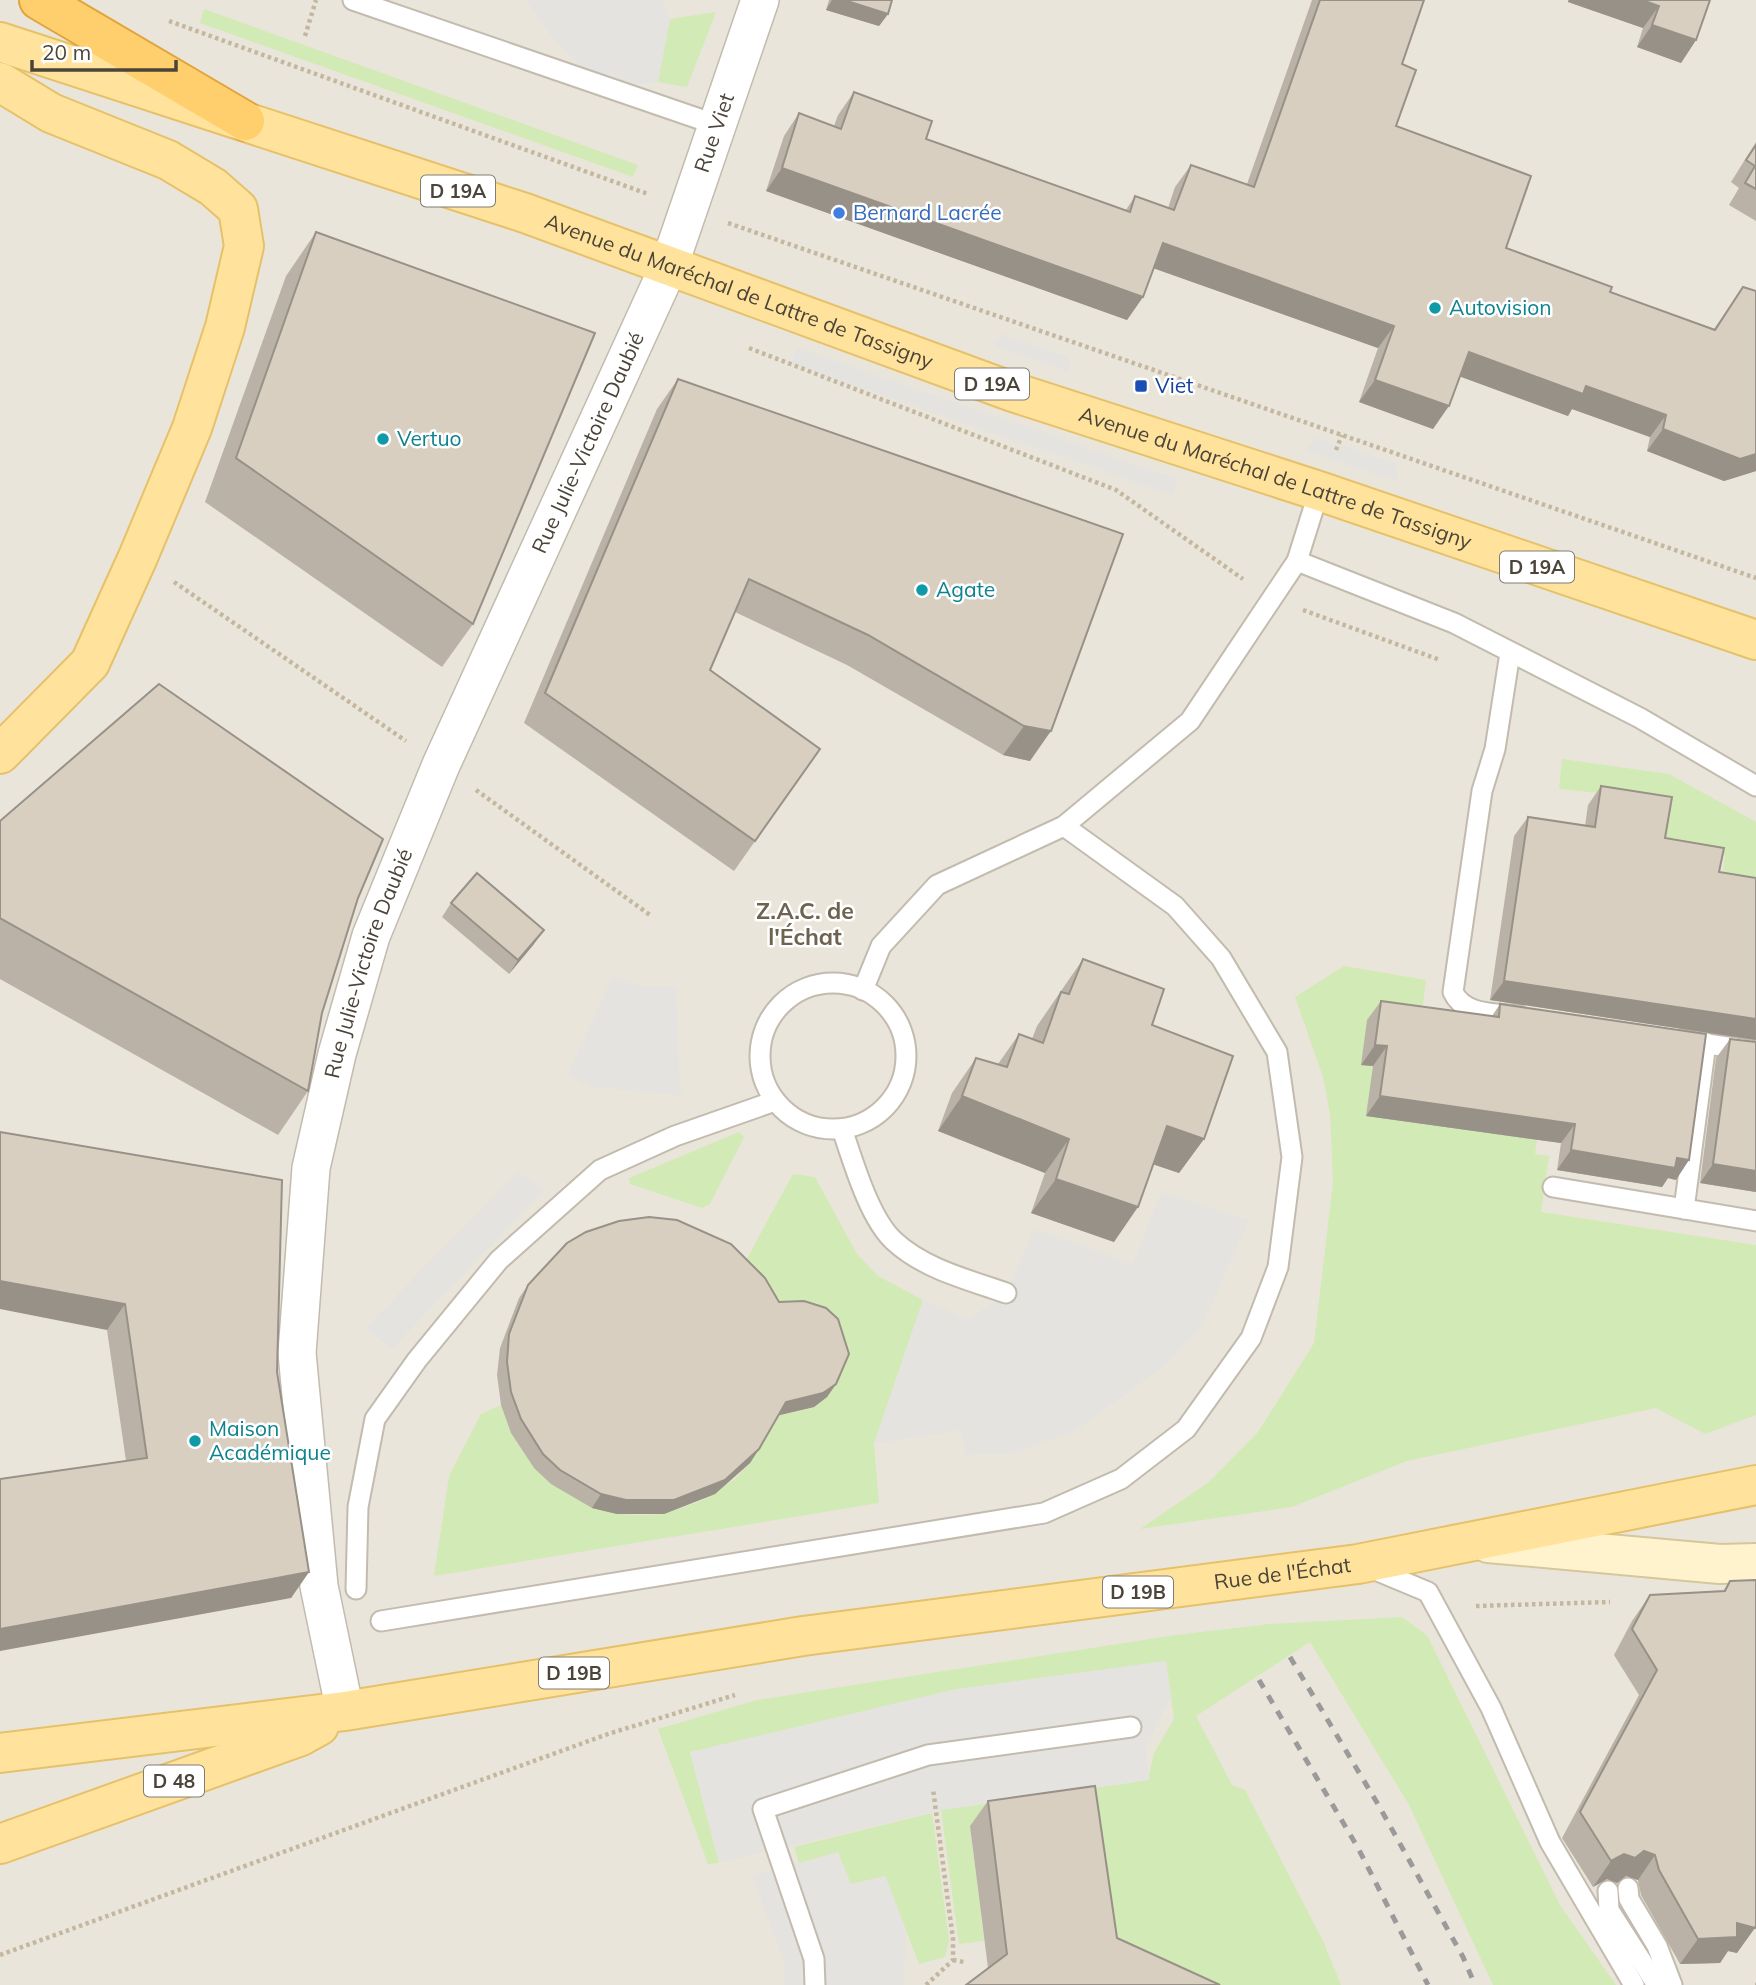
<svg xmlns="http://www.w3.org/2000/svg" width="1756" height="1985" font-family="Mulish,sans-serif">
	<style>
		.residential { fill: #eae5da }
		.green { fill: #d2eab5 }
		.parking { fill: #e5e3e0 }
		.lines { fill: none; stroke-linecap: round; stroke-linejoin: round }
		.service-casing { stroke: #c2bbae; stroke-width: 23 }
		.minor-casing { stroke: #c2bbae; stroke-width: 40 }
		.secondary-casing { stroke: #d6c79b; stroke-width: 42 }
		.primary-casing { stroke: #e6c16a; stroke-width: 42 }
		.motorway-casing { stroke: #e0a43c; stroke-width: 42 }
		.path { stroke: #c4b79f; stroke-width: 4.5; stroke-dasharray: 3.5 3.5; stroke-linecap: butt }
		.service { stroke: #fff; stroke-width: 19 }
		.minor { stroke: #fff; stroke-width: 37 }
		.secondary { stroke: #fff3cd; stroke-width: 38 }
		.primary { stroke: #ffe39c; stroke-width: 38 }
		.motorway { stroke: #ffcf6e; stroke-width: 38 }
		.rail { stroke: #9a9a9a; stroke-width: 5; stroke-dasharray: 9 9; stroke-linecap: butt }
		.wall { fill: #bab2a6 }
		.shaded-wall { fill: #979187 }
		.building { fill: #d8cfc1; stroke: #979187; stroke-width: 2 }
		.shop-dot { fill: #3f7fe0; stroke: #fff; stroke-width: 2.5 }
		.culture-dot { fill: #0f9aa8; stroke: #fff; stroke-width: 2.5 }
		.transit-dot { fill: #1a4fb4; stroke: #fff; stroke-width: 2.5 }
		.labels { text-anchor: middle; stroke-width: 5; stroke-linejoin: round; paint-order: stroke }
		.shield { fill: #fff; stroke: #817c74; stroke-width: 2 }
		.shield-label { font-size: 19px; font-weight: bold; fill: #4b4439 }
		.street-label { font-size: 21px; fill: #4b4439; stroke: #fff }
		.shop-label { font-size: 21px; fill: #366cbe; stroke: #fff; text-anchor: start }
		.culture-label { font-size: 21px; fill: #0d838f; stroke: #fff; text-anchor: start }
		.transit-label { font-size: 21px; fill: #164399; stroke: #fff; text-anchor: start }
		.neighbourhood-label { font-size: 23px; font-weight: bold; fill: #6e6250; stroke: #fff }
	</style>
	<rect width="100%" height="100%" fill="#f6f3ec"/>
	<rect class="residential" x="0" y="0" width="1756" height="1985"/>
	<g class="green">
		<path d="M 204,9 L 638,165 L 633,177 L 200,23 Z"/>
		<path d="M 716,12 L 687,87 L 658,82 L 670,19 Z"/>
		<path d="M 1562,759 L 1669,774 L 1756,822 L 1756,886 L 1722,880 L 1725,855 L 1675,848 L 1609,794 L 1559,789 Z"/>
		<path d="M 1344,966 L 1426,980 L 1420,1027 L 1361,1065 L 1373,1066 L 1537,1140 L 1535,1154 L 1549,1156 L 1541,1212 L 1756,1245 L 1756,1415 L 1705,1434 L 1656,1408 L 1407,1461 L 1292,1507 L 1140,1529 L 1209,1482 L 1258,1432 L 1314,1343 L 1333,1182 L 1330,1114 L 1323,1077 L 1295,997 Z"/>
		<path d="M 739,1132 L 744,1137 L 710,1204 L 702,1208 L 630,1184 L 629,1178 Z"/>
		<path d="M 793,1174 L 815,1177 L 857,1254 L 878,1276 L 923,1300 L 874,1444 L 879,1503 L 434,1576 L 449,1476 L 481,1414 L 501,1405 L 511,1433 L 534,1468 L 592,1508 L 617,1514 L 643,1515 L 664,1514 L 698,1502 L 734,1480 L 750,1463 L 778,1413 L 790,1413 L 814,1407 L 794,1314 L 739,1273 Z"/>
		<path d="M 1402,1617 L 1427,1635 L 1560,1905 L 1616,1985 L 1493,1985 L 1409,1805 L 1310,1642 L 1196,1716 L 1232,1785 L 1245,1790 L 1324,1943 L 1341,1985 L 1147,1985 L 970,1826 L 984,1941 L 959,1944 L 941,1810 L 1148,1780 L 1154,1753 L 1174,1719 L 1166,1661 L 690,1752 L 719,1863 L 708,1864 L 658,1729 L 757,1700 L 1176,1635 L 1270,1624 Z"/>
		<path d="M 932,1813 L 949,1941 L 945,1957 L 919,1964 L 885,1876 L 851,1885 L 799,1863 L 794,1847 Z"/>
	</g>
	<g class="parking">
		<path d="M 526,0 L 663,0 L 670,19 L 658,82 L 624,85 L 587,72 L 556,42 Z"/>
		<path d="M 1001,334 L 1069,357 L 1069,372 L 994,346 Z"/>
		<path d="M 796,347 L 1178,479 L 1172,495 L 791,364 Z"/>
		<path d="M 1316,437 L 1396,463 L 1398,482 L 1305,451 Z"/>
		<path d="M 613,976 L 639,986 L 676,986 L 680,1088 L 684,1096 L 594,1087 L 567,1076 Z"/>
		<path d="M 517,1172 L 545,1189 L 392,1349 L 365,1328 Z"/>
		<path d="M 1161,1192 L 1249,1220 L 1202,1326 L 1163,1367 L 1075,1431 L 1011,1454 L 965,1455 L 961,1430 L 874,1444 L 923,1300 L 969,1319 L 1006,1293 L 1034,1228 L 1133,1264 Z"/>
		<path d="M 1166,1661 L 1171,1698 L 1146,1746 L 1149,1780 L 941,1810 L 719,1863 L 690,1752 L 956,1689 Z"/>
		<path d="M 838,1852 L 851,1884 L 885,1876 L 906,1930 L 904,1985 L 784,1985 L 785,1964 L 752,1876 Z"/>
	</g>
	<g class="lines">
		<defs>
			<g id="service">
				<path d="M 353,0 L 717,125"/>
				<path d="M 1297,561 L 1454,623 L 1640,718 L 1756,786"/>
				<path d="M 1510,653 L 1495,749 L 1482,791 L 1453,992 C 1464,1016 1496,1013 1519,1016"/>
				<circle cx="833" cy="1056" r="73"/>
				<path d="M 863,990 L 881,946 L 937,885 L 1064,826 L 1190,721 L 1297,561 L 1319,491"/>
				<path d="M 1680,1040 L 1756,1051"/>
				<path d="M 842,1129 C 853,1161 869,1218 894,1241 C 924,1269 969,1280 1006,1293"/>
				<path d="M 1553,1187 L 1756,1221"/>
				<path d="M 1684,1209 L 1706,1043"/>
				<path d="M 1368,1567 L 1428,1592 L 1491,1708 L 1550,1842 L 1634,1985"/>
				<path d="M 356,1589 L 358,1507 L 375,1419 L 417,1360 L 499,1260 L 600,1170 L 675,1136 L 775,1101"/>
				<path d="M 381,1621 L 1044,1513 L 1121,1479 L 1186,1429 L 1251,1338 L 1278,1267 L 1292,1157 L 1277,1052 L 1221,958 L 1175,906 L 1064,826"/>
				<path d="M 1628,1888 L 1629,1899 L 1657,1946 L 1672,1985"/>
				<path d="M 1608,1891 L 1609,1910 L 1657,1985"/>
				<path d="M 815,1985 L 814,1959 L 763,1809 L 928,1755 L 1131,1727"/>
			</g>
			<g id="minor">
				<path id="s1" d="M 345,1711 L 319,1586 L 297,1353 L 311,1168 L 337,1054 L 371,936 L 441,765 L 669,266 L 760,0"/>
			</g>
			<path id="secondary" d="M 1488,1543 L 1720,1564 L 1756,1563"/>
			<g id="primary">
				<path id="s2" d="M 0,42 L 525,213 L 1010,391 L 1319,491 L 1756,640"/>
				<path d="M 0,82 L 51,113 L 168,160 L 213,187 L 238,209 L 244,246 L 225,327 L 192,428 L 138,557 L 90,663 L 0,754"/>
				<path id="s3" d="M 0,1753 L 345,1711 L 803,1636 L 1358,1564 L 1756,1485"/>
				<path d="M 0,1844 L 301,1736 L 319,1726"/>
			</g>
			<path id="motorway" d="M 39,0 L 245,121"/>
		</defs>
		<use href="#service" class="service-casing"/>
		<use href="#minor" class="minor-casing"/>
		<use href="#secondary" class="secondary-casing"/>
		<use href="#primary" class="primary-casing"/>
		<use href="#motorway" class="motorway-casing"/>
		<g class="path">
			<path d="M 169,21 L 648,194"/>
			<path d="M 305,36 L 316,0"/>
			<path d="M 728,223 L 1756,578"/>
			<path d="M 749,348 L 1116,490 L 1243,579"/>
			<path d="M 1336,450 L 1342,435"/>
			<path d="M 174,582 L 406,741"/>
			<path d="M 1303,610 L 1440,660"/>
			<path d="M 476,790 L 650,915"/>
			<path d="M 1476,1606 L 1610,1602"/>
			<path d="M 0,1955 L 608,1734 L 735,1695"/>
			<path d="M 953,1960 L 964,1962"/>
			<path d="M 926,1985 L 953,1960 L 953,1939 L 933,1789"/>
			<path d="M 1755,1985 L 1756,1985"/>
		</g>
		<use href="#service" class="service"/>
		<use href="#minor" class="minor"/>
		<use href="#secondary" class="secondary"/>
		<use href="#primary" class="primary"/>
		<use href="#motorway" class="motorway"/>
		<g class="rail">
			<path d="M 1290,1657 L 1379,1806 L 1463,1957 L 1475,1985"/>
			<path d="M 1259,1680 L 1358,1848 L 1428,1985"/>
		</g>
	</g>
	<g class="wall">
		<path d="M 829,0 L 892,0 L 888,14 L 879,26 L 826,10 Z"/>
		<path d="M 1312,0 L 1424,0 L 1402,64 L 1396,126 L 1506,248 L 1610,292 L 1714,329 L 1743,287 L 1756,291 L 1756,471 L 1724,481 L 1647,451 L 1650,437 L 1572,409 L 1568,416 L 1460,376 L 1433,429 L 1359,402 L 1378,348 L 1154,268 L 1143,297 L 1127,320 L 766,191 L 784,136 L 799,113 L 834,126 L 838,115 L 854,92 L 926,139 L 1126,210 L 1135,196 L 1168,208 L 1175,187 L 1191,165 L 1247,184 Z"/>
		<path d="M 1568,0 L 1710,0 L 1696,40 L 1681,63 L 1637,47 L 1643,28 L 1568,2 Z"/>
		<path d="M 1756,142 L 1756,221 L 1729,205 L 1739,188 L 1731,182 Z"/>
		<path d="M 316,232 L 473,624 L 442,667 L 205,502 L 286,276 Z"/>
		<path d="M 678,379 L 1123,534 L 1030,761 L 1003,755 L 847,665 L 735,612 L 710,670 L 820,749 L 734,871 L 524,723 L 657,409 Z"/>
		<path d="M 1601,786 L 1665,838 L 1719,872 L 1756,878 L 1756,1040 L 1490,1000 L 1514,836 L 1528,817 L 1585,826 L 1588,805 Z"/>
		<path d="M 0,821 L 358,898 L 322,1013 L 308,1091 L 278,1135 L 0,979 Z"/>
		<path d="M 451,903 L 534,944 L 509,974 L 442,917 Z"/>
		<path d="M 1083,959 L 1152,1025 L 1204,1139 L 1179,1173 L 1153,1164 L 1114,1242 L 1031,1213 L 1045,1173 L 938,1131 L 952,1093 L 976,1058 L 998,1064 L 1019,1034 L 1032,1039 L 1037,1026 Z"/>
		<path d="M 1381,1001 L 1492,1016 L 1500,1004 L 1676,1180 L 1668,1178 L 1662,1187 L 1557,1170 L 1561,1143 L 1366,1116 L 1373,1066 L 1361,1065 L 1367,1020 Z"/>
		<path d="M 1730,1039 L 1756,1192 L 1700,1183 L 1716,1058 Z"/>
		<path d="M 0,1132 L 277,1372 L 309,1572 L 291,1598 L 126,1461 L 107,1330 Z"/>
		<path d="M 528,1285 L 779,1302 L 836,1384 L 827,1397 L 814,1407 L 778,1415 L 759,1449 L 750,1463 L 715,1494 L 664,1514 L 617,1514 L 592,1508 L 551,1484 L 534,1468 L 511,1433 L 501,1405 L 497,1375 L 500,1348 L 519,1298 Z"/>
		<path d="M 1730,1581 L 1737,1953 L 1728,1951 L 1720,1963 L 1680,1964 L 1641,1895 L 1638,1880 L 1626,1876 L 1617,1883 L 1607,1879 L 1593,1887 L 1562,1838 L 1639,1695 L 1614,1655 L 1632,1621 L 1650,1595 L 1723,1591 Z"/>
		<path d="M 988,1801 L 1117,1938 L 988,1968 L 970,1826 Z"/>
	</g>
	<g class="shaded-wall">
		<path d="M 832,0 L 844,0 L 888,14 L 879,26 L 826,10 Z"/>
		<path d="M 1569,0 L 1642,0 L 1659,6 L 1643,28 L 1568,2 Z"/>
		<path d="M 1652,25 L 1696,40 L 1681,63 L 1637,47 Z"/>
		<path d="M 782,168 L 1143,297 L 1127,320 L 766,191 Z"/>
		<path d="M 1163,243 L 1394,326 L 1378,348 L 1147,266 Z"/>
		<path d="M 1469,352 L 1586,386 L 1666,415 L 1650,437 L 1572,409 L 1568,416 L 1453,374 Z"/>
		<path d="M 1375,380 L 1449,406 L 1433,429 L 1359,402 Z"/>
		<path d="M 1663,429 L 1756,454 L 1756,471 L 1724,481 L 1647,451 Z"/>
		<path d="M 1024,726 L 1051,731 L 1030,761 L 1003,755 Z"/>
		<path d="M 544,930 L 534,944 L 509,974 L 518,960 Z"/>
		<path d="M 1504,981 L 1756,1019 L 1756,1040 L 1490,1000 Z"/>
		<path d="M 1375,1045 L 1387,1046 L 1373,1066 L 1361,1065 Z"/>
		<path d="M 962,1096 L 1069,1139 L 1045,1173 L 938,1131 Z"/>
		<path d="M 1380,1096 L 1575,1124 L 1561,1143 L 1366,1116 Z"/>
		<path d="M 1167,1126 L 1204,1139 L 1179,1173 L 1143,1161 Z"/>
		<path d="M 1571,1150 L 1677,1158 L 1689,1160 L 1676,1180 L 1668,1178 L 1662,1187 L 1557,1170 Z"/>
		<path d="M 1713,1164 L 1756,1171 L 1756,1192 L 1700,1183 Z"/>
		<path d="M 1056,1179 L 1138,1207 L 1114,1242 L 1031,1213 Z"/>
		<path d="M 0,1281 L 125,1304 L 107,1330 L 0,1309 Z"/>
		<path d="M 836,1384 L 827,1397 L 814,1407 L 776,1416 L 786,1402 Z"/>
		<path d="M 759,1449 L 750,1463 L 715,1494 L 664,1514 L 617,1514 L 592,1508 L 601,1494 Z"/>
		<path d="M 309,1572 L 291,1598 L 0,1651 L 0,1629 Z"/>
		<path d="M 1644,1851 L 1655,1855 L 1638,1880 L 1626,1876 L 1617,1883 L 1607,1879 L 1593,1887 L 1611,1861 L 1624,1854 Z"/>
		<path d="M 1737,1923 L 1755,1928 L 1737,1953 L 1728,1951 L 1720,1963 L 1680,1964 L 1698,1939 Z"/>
	</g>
	<g class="building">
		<path d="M 844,0 L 892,0 L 888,14 Z"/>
		<path d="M 1320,0 L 1424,0 L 1402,64 L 1416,70 L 1396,126 L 1531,176 L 1506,248 L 1612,287 L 1610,292 L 1715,330 L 1743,287 L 1756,291 L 1756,454 L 1740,459 L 1663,429 L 1666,415 L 1586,386 L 1583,394 L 1469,352 L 1449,406 L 1375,380 L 1394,326 L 1163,243 L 1143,297 L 782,168 L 799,113 L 841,129 L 854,92 L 932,121 L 926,139 L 1130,212 L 1135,196 L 1174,210 L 1191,165 L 1254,187 Z"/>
		<path d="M 1642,0 L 1710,0 L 1696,40 L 1652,25 L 1659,6 Z"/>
		<path d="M 1756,145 L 1756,189 L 1745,183 L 1755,166 L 1746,160 Z"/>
		<path d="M 316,232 L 595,333 L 473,624 L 236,458 Z"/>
		<path d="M 678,379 L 1123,534 L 1051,731 L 1024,726 L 868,635 L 749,579 L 710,670 L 820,749 L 755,841 L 545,693 Z"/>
		<path d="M 159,684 L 383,839 L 358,898 L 322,1013 L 308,1091 L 0,918 L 0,821 Z"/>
		<path d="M 1601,786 L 1672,797 L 1665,838 L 1724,848 L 1719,872 L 1756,878 L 1756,1019 L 1504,981 L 1528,817 L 1595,827 Z"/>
		<path d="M 477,873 L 544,930 L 518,960 L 451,903 Z"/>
		<path d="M 1083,959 L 1164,989 L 1152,1025 L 1233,1056 L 1204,1139 L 1167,1126 L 1138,1207 L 1056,1179 L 1069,1139 L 962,1096 L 976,1058 L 1007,1067 L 1019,1034 L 1043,1043 L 1061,992 L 1069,994 Z"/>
		<path d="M 1381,1001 L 1499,1017 L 1500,1004 L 1706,1034 L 1689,1160 L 1677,1158 L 1675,1168 L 1571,1150 L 1575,1124 L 1380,1096 L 1387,1046 L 1375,1045 Z"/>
		<path d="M 1730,1039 L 1756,1042 L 1756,1171 L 1713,1164 Z"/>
		<path d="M 0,1132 L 282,1180 L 277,1372 L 309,1572 L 0,1629 L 0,1479 L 147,1458 L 125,1304 L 0,1281 Z"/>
		<path d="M 649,1217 L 677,1220 L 731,1244 L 765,1278 L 779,1302 L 804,1301 L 826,1308 L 838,1319 L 849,1354 L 836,1384 L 823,1393 L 786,1402 L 759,1449 L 725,1480 L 674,1500 L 626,1500 L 601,1494 L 560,1470 L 543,1454 L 521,1419 L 511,1392 L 507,1362 L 509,1334 L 528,1285 L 567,1243 L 586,1232 L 619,1221 Z"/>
		<path d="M 1756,1580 L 1756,1926 L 1755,1928 L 1737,1923 L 1737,1937 L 1698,1939 L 1659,1870 L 1655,1855 L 1644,1851 L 1635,1858 L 1624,1854 L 1611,1861 L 1580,1812 L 1657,1670 L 1632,1629 L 1650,1595 L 1725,1591 L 1730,1581 Z"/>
		<path d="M 1095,1786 L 1117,1938 L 1220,1985 L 966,1985 L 1007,1954 L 988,1801 Z"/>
	</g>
	<circle class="shop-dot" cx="839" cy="213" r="7"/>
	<g class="culture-dot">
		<circle cx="1435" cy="308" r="7"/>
		<circle cx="383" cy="439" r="7"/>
		<circle cx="922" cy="590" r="7"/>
		<circle cx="195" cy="1441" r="7"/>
	</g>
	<rect class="transit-dot" x="1134" y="379" width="14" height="14" rx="3.5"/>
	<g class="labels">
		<g class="shield">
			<rect x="421" y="175.5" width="74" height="31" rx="5"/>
			<rect x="955" y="368.5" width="74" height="31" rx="5"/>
			<rect x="1500" y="551.5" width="74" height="31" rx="5"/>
			<rect x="1103" y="1576.5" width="70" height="31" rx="5"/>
			<rect x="539" y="1657.5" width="70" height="31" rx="5"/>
			<rect x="144" y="1765.5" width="60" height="31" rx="5"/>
		</g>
		<g class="shield-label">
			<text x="458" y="198">D 19A</text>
			<text x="992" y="391">D 19A</text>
			<text x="1537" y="574">D 19A</text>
			<text x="1138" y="1599">D 19B</text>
			<text x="574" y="1680">D 19B</text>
			<text x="174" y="1788">D 48</text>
		</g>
		<g class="street-label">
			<text dy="7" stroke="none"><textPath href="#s1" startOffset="1661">Rue Viet</textPath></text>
			<text dy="7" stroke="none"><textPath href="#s2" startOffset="780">Avenue du Maréchal de Lattre de Tassigny</textPath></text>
			<text dy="7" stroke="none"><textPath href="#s1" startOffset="1326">Rue Julie-Victoire Daubié</textPath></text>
			<text dy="7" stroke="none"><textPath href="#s2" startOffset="1348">Avenue du Maréchal de Lattre de Tassigny</textPath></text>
			<text dy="7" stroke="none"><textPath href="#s1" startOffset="760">Rue Julie-Victoire Daubié</textPath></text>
			<text dy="7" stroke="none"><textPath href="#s3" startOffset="1295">Rue de l'Échat</textPath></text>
		</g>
		<g class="shop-label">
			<text x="853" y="220">Bernard Lacrée</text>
		</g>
		<g class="culture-label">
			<text x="1449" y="315">Autovision</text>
			<text x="397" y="446">Vertuo</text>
			<text x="936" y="597">Agate</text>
			<text x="209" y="1436">Maison<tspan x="209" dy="24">Académique</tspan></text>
		</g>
		<g class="transit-label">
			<text x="1155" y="393">Viet</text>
		</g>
		<g class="neighbourhood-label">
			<text x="805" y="919">Z.A.C. de<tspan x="805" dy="26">l'Échat</tspan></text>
		</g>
	</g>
	<path d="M32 60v10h144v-10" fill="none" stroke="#4b4439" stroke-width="3.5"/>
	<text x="42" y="60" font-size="21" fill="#4b4439" stroke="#ffffff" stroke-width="5" paint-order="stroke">20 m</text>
</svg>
